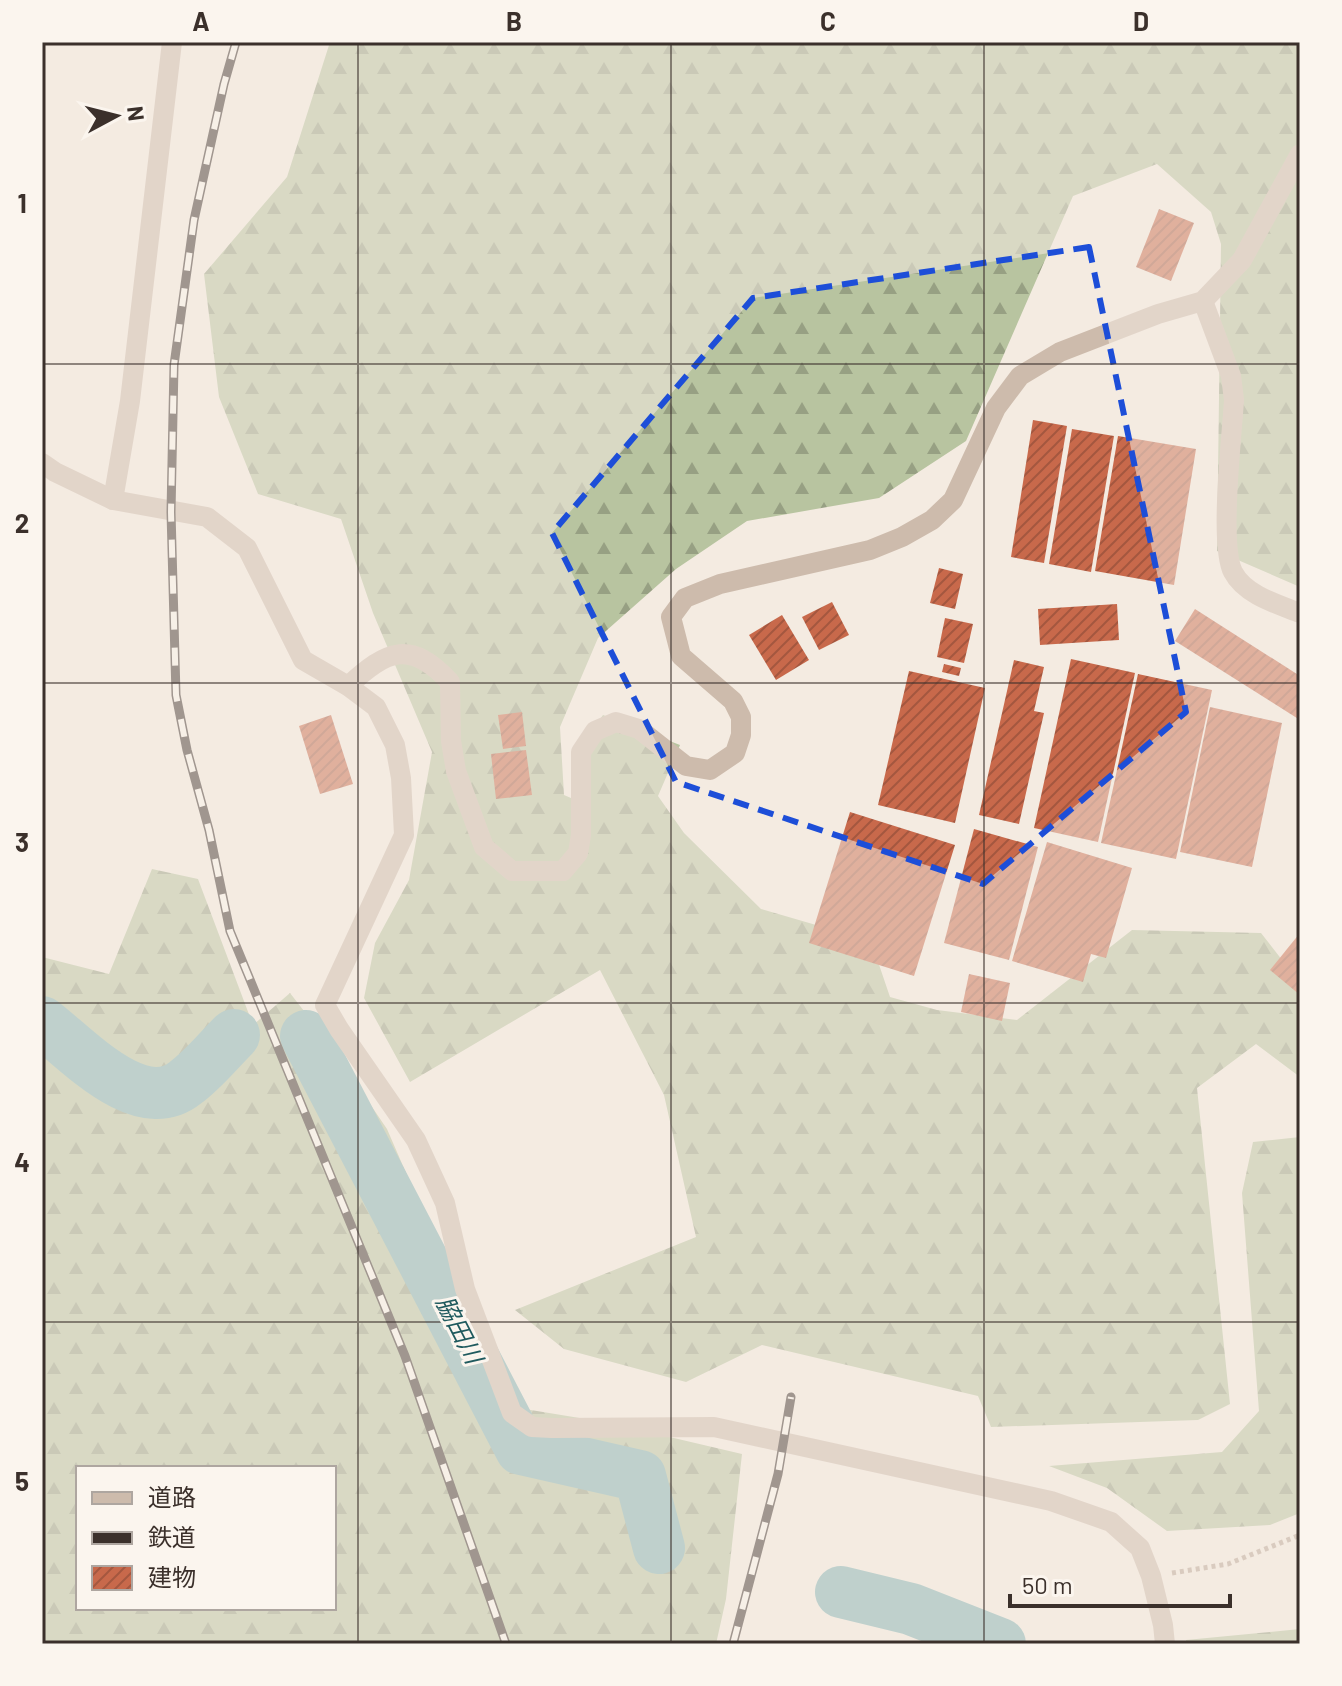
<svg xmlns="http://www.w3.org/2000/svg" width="1342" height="1686" font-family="Barlow,'Noto Sans JP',sans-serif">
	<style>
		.forest { fill: url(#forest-firs); fill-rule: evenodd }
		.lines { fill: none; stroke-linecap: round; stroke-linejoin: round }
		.river { stroke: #7fb0b2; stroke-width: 52 }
		.building { fill: url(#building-hatch) }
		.path { stroke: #b9a596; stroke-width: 5; stroke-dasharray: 4 4; stroke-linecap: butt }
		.street { stroke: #cdbbac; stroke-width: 20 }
		.rail-casing { stroke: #3b302b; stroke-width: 9 }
		.rail { stroke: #fbf5ee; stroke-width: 6; stroke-dasharray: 18; stroke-linecap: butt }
		.marked { fill: none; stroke: #1d4ed8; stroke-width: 6; stroke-dasharray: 16 10; stroke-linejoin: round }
		.grid { fill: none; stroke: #3b302b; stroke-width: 2; stroke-opacity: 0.55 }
		.labels { text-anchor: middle; stroke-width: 6; stroke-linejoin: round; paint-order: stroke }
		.water-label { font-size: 24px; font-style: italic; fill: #1f5a5e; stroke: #fbf5ee }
		.neatline { fill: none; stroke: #3b302b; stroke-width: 3 }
		.grid-label { font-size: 26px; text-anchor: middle; font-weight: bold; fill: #3b302b }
	</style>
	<defs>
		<pattern id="forest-firs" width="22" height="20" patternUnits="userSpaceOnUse" patternTransform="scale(2)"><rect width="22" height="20" fill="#b8c4a0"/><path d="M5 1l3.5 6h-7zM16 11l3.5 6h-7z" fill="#97a083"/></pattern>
		<pattern id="building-hatch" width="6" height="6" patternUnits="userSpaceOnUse" patternTransform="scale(2)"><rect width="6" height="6" fill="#c8694b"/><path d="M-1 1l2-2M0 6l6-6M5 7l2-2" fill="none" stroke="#a4573f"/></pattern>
	</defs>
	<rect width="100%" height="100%" fill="#f4ebe1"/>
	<g class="forest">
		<path d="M 330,42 L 1300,42 L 1300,587 L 1217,551 L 1221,244 L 1211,212 L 1157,164 L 1073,196 L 966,441 L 879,498 L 747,521 L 676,569 L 598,638 L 560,727 L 564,795 L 585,804 L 588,736 L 603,715 L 680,745 L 658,796 L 684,833 L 761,909 L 871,941 L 890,997 L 937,1010 L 1017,1020 L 1132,930 L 1261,933 L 1300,983 L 1300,1077 L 1256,1044 L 1197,1088 L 1230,1404 L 1198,1420 L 991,1427 L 978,1396 L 762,1345 L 686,1382 L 564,1349 L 515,1310 L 696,1237 L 664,1095 L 600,970 L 410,1082 L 364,998 L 375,943 L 409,880 L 432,752 L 373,613 L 341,519 L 258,494 L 219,397 L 204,274 L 287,177 Z"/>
		<path d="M 152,869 L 198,879 L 253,1025 L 290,993 L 325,1038 L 387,1129 L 507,1406 L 610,1423 L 742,1454 L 726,1599 L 716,1644 L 42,1644 L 42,957 L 109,974 ZM 78,1468 L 334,1468 L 334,1608 L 78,1608 Z"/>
		<path d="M 1300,1137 L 1300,1513 L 1270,1525 L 1167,1531 L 1107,1488 L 1049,1466 L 1222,1452 L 1259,1411 L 1242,1193 L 1253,1142 Z"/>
		<path d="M 1300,1629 L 1300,1644 L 1186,1644 L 1186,1640 Z"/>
	</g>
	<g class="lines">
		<g class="river">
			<path d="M 42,1022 C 77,1049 140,1119 185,1083 C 203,1070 218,1051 234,1035"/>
			<path d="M 306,1036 L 521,1449 L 640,1476 L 659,1548"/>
			<path d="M 841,1592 L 911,1609 L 1000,1644"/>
		</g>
	</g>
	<g class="building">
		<path d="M 1159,209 L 1194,223 L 1171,281 L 1136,267 Z"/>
		<path d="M 1033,420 L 1067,426 L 1044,563 L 1011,557 Z"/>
		<path d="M 1072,429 L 1114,436 L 1091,572 L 1049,564 Z"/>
		<path d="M 1118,436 L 1196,449 L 1174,585 L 1095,571 Z"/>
		<path d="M 939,568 L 963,574 L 955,609 L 930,603 Z"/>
		<path d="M 832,602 L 849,635 L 819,650 L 802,617 Z"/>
		<path d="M 1117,604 L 1119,640 L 1040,645 L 1038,609 Z"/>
		<path d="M 1195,609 L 1300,676 L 1300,720 L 1175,641 Z"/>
		<path d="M 782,615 L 809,660 L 776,680 L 749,635 Z"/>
		<path d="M 945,618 L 973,624 L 964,663 L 937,657 Z"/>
		<path d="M 1071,659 L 1135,673 L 1098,842 L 1034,828 Z"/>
		<path d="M 1014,660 L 1044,667 L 1034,711 L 1044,713 L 1019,824 L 979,815 Z"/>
		<path d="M 944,664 L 961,668 L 959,676 L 942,672 Z"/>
		<path d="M 909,671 L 985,688 L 955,823 L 878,805 Z"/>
		<path d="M 1138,674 L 1212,690 L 1176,859 L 1101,843 Z"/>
		<path d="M 1210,707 L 1282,723 L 1252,867 L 1180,852 Z"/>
		<path d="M 522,712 L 526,746 L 503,749 L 498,715 Z"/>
		<path d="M 331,715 L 353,784 L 320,794 L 299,726 Z"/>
		<path d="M 526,750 L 532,795 L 496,799 L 491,754 Z"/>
		<path d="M 850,812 L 955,845 L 914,976 L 809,943 Z"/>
		<path d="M 974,829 L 1038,847 L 1009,960 L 944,943 Z"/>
		<path d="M 1047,842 L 1132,868 L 1106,958 L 1091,954 L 1083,982 L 1012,961 Z"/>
		<path d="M 1300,933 L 1300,995 L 1270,970 Z"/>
		<path d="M 969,974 L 1010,983 L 1002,1021 L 961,1012 Z"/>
	</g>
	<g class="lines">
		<path class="path" d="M 1172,1573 L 1228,1564 L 1300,1535"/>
		<g class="street">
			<path d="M 1203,301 L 1231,376 L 1234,400 C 1232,435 1219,545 1233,572 C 1245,595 1277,604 1300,613"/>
			<path d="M 42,463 L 55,472 L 113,500 L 207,517 L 247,548 L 303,660 L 348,686 L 376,707 L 395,745 L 401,778 L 404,835 L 325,1005 L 339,1029 L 416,1140 L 445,1203 L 465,1289 L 512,1413 L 532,1427 L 552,1428 L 714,1427 L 1051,1501 L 1111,1522 L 1140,1548 L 1151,1576 L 1163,1625 L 1165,1644"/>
			<path d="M 113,500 L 130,401 L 172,42"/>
			<path d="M 348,686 C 387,650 410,639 450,682 L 451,741 L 456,771 L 484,847 L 512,871 L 563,871 L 578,853 L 581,835 L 581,752 L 595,731 L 616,722 L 639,729 L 686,766 L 710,770 L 735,753 L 741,735 L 741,717 L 733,701 L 681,656 L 671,617 L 685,598 L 720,584 L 870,550 L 902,537 L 932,520 L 953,500 L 996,408 L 1020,376 L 1060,352 L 1158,314 L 1203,301 L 1242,260 L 1300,154"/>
		</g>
		<defs>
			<g id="rail">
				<path d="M 236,42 L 224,84 L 194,220 L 174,365 L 171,512 L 176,695 L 187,750 L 209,830 L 230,931 L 405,1356 L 506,1644"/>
				<path d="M 733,1644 L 778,1474 L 791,1397"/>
			</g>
		</defs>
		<use href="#rail" class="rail-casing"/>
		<use href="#rail" class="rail"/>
	</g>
	<path d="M0 0H1342V1686H0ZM 1089,247 L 1186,712 L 983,884 L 676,782 L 552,533 L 753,298 Z" fill="#f4ebe1" fill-opacity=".55" fill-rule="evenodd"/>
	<path class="marked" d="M 1089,247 L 1186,712 L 983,884 L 676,782 L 552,533 L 753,298 Z"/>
	<path class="grid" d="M 358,42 L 358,1644M 671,42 L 671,1644M 984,42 L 984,1644M 42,364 L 1300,364M 42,683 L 1300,683M 42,1003 L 1300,1003M 42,1322 L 1300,1322"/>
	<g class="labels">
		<g class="water-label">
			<text transform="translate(459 1330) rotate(63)" y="8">脇田川</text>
		</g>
	</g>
	<rect width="1342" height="1686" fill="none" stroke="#fbf5ee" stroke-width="88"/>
	<rect x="76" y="1466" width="260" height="144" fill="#fbf5ee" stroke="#aea6a0" stroke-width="2"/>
	<rect x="92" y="1492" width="40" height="12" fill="#cdbbac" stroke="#aea6a0" stroke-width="2"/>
	<text x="148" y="1506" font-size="24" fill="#3b302b">道路</text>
	<rect x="92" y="1532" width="40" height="12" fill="#3b302b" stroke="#aea6a0" stroke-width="2"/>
	<text x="148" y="1546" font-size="24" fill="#3b302b">鉄道</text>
	<rect x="92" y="1566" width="40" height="24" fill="url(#building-hatch)" stroke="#aea6a0" stroke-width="2"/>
	<text x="148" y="1586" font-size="24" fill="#3b302b">建物</text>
	<g transform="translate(116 116) rotate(83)" stroke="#fbf5ee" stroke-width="6" paint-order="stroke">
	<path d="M0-6L14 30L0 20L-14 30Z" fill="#3b302b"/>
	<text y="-12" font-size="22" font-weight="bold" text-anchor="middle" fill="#3b302b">N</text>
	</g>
	<path d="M1010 1594v12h220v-12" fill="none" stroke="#3b302b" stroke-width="4"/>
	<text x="1022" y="1594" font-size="24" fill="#3b302b" stroke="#fbf5ee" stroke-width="6" paint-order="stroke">50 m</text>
	<rect x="44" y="44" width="1254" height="1598" class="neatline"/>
	<g class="grid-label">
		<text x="201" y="31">A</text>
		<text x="514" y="31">B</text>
		<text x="828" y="31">C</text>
		<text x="1141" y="31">D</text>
		<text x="22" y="213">1</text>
		<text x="22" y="533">2</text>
		<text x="22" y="852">3</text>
		<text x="22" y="1172">4</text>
		<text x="22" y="1491">5</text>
	</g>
</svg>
